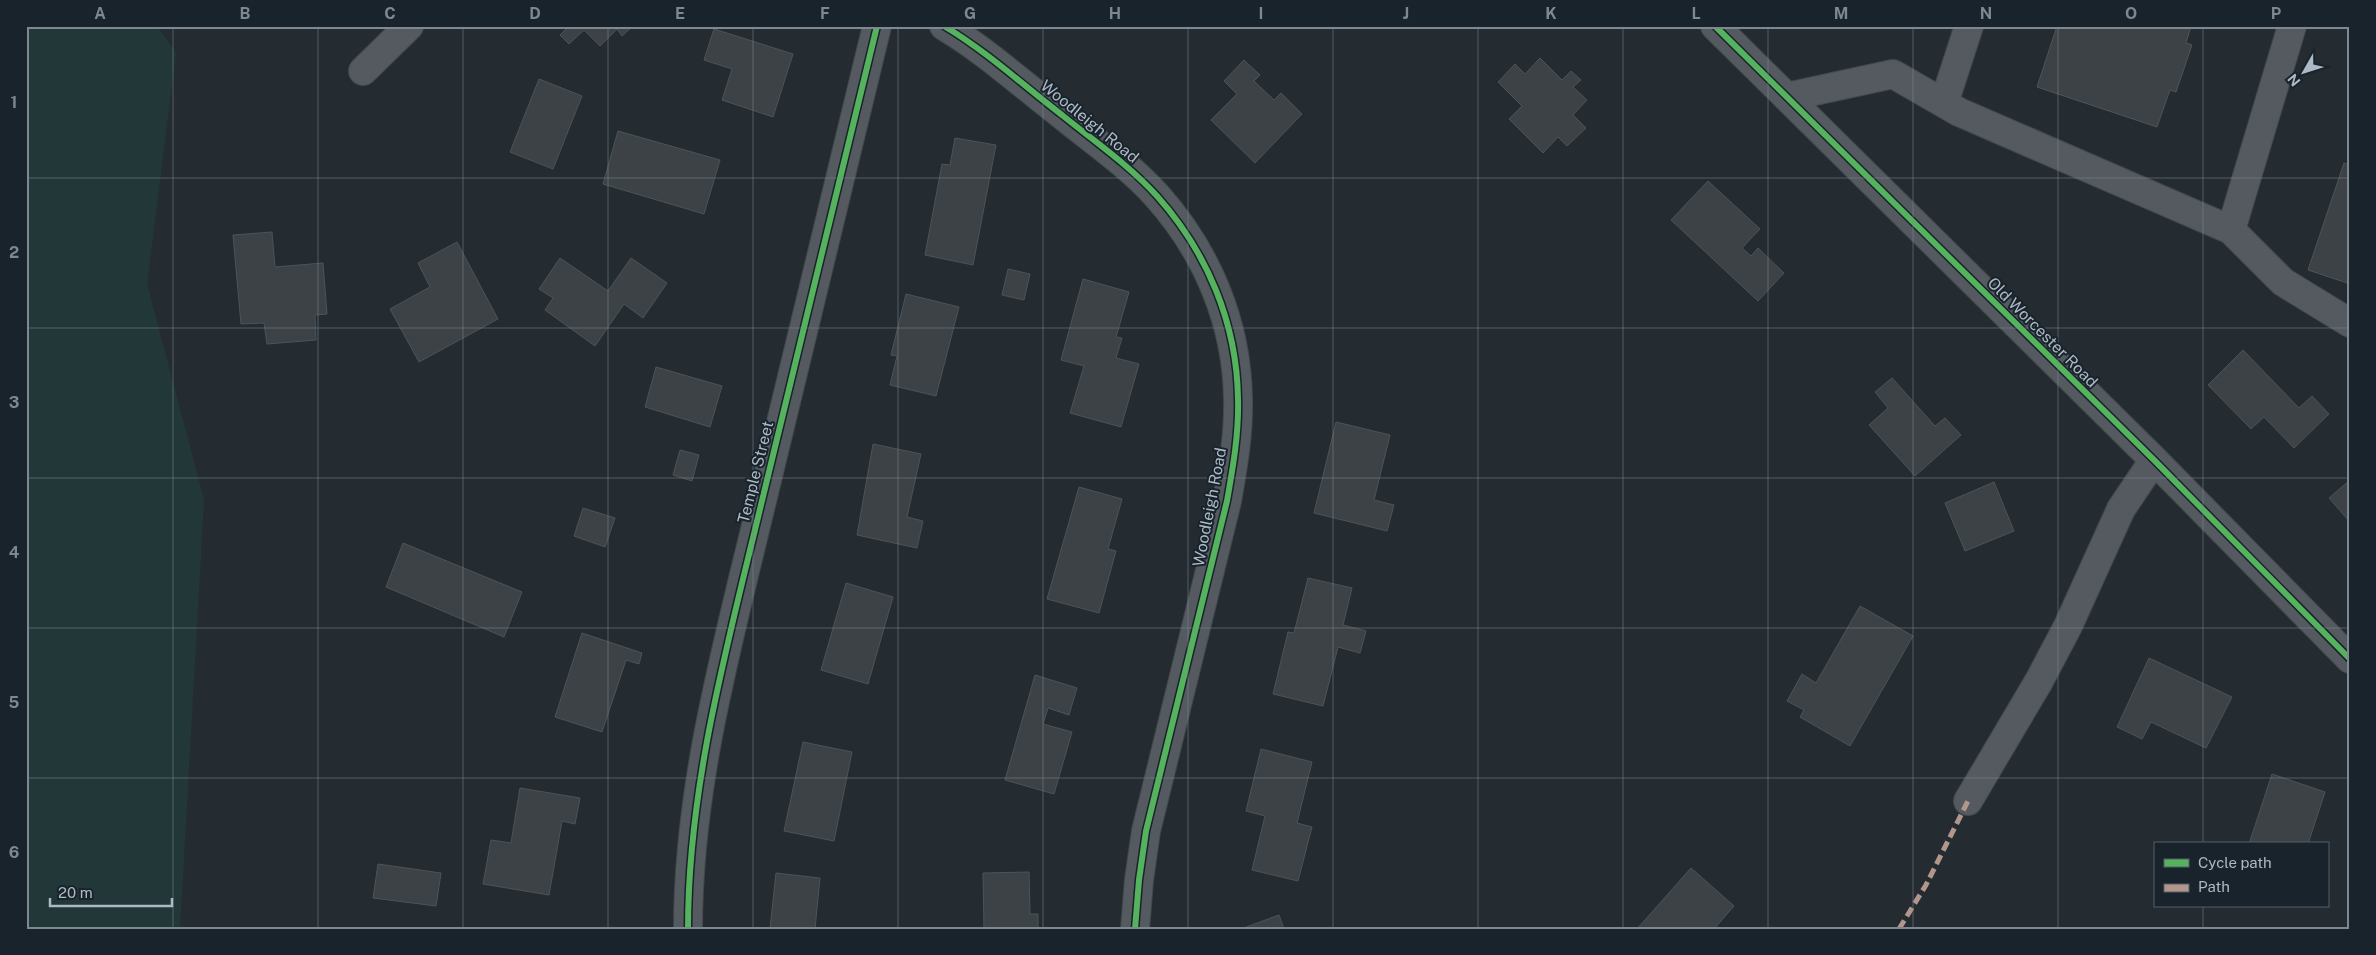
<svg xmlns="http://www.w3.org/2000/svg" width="2376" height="955" font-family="'Public Sans',sans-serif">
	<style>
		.green { fill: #223838 }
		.building { fill: #3c4246; stroke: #4c545a }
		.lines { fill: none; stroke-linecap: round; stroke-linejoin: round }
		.minor-casing { stroke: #42484c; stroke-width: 30 }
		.minor { stroke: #545a60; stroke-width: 28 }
		.quiet { stroke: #b2968c; stroke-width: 5; stroke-dasharray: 10 5; stroke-linecap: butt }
		.cycleway-casing { stroke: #18232c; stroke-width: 9 }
		.cycleway { stroke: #56b35d; stroke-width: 6 }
		.grid { fill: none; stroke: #7d8891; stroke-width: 1; stroke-opacity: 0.55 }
		.labels { text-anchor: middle; stroke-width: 4; stroke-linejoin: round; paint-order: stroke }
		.street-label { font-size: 16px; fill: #adb9c4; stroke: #18232c }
		.neatline { fill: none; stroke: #7d8891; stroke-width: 2 }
		.grid-label { font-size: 16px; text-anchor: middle; font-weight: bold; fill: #7d8891 }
	</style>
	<rect width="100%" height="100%" fill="#252c31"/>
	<path class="green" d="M 26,26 L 157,26 L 176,53 L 147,284 L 204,500 L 180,929 L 26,929 Z"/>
	<g class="building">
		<path d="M 569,26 L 633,26 L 622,36 L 617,29 L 600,46 L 584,30 L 569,44 L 560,35 Z"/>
		<path d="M 2057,26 L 2191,26 L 2186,43 L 2192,45 L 2176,92 L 2170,90 L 2157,127 L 2037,87 Z"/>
		<path d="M 714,29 L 793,54 L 773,117 L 722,100 L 732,69 L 704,60 Z"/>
		<path d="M 1540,58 L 1562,80 L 1571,71 L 1581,80 L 1573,87 L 1587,100 L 1573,115 L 1586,128 L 1567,146 L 1558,137 L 1543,153 L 1509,119 L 1522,106 L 1498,82 L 1515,64 L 1525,74 Z"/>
		<path d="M 1244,60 L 1260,75 L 1254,81 L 1274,100 L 1281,93 L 1302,114 L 1255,163 L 1211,120 L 1237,94 L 1224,81 Z"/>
		<path d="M 539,79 L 582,96 L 553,169 L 510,152 Z"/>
		<path d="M 618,131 L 720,160 L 704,214 L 603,184 Z"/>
		<path d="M 955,138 L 996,145 L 973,265 L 925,255 L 942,164 L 950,165 Z"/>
		<path d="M 2344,163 L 2350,165 L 2350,284 L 2308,270 Z"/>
		<path d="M 1708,181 L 1760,229 L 1742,248 L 1751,256 L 1758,248 L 1784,273 L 1758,301 L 1671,220 Z"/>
		<path d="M 272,232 L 275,267 L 323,263 L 327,314 L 315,315 L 316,340 L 267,344 L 264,323 L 241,324 L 233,235 Z"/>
		<path d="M 457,242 L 498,319 L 419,362 L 390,309 L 430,287 L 418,263 Z"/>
		<path d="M 560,258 L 608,291 L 631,258 L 667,283 L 643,318 L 624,304 L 595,346 L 545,310 L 553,298 L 539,289 Z"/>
		<path d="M 1008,269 L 1030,274 L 1024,300 L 1002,295 Z"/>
		<path d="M 1083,279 L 1129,292 L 1116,337 L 1122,338 L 1116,358 L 1139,364 L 1121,427 L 1070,413 L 1084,366 L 1061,360 Z"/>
		<path d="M 906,294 L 959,307 L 936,396 L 890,385 L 897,356 L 891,355 Z"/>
		<path d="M 2243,350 L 2299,408 L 2312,396 L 2329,414 L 2294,448 L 2264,417 L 2251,429 L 2208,385 Z"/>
		<path d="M 656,367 L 722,386 L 710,427 L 645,407 Z"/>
		<path d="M 1892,378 L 1935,426 L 1945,418 L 1961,435 L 1915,476 L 1869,425 L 1888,408 L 1875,392 Z"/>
		<path d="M 1336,422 L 1390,435 L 1374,500 L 1394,505 L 1387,531 L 1314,513 Z"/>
		<path d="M 873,444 L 921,454 L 907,517 L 923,521 L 917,548 L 857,535 Z"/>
		<path d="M 680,450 L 699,455 L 692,481 L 673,475 Z"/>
		<path d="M 2350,480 L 2350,522 L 2329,498 Z"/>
		<path d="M 1994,482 L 2014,531 L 1965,551 L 1945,503 Z"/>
		<path d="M 1079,487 L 1122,499 L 1108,549 L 1116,551 L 1099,613 L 1047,599 Z"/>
		<path d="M 583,508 L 615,518 L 605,547 L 574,536 Z"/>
		<path d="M 403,543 L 522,592 L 504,637 L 386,587 Z"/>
		<path d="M 1308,578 L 1352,588 L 1343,625 L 1366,631 L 1360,653 L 1338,647 L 1323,706 L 1273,694 L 1288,632 L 1294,633 Z"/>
		<path d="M 846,583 L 893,597 L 868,684 L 821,670 Z"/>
		<path d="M 1860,606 L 1913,636 L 1850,746 L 1800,717 L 1804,710 L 1787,701 L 1802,674 L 1816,683 Z"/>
		<path d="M 582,633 L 642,653 L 639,664 L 626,660 L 602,732 L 555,717 Z"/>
		<path d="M 2149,658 L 2232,697 L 2206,748 L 2151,722 L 2142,739 L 2117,727 Z"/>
		<path d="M 1035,675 L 1077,688 L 1069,715 L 1048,708 L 1043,724 L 1072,732 L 1054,794 L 1005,780 Z"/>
		<path d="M 803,742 L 852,752 L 834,841 L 784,831 Z"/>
		<path d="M 1261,749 L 1312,762 L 1297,823 L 1312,827 L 1298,881 L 1252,870 L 1265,816 L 1246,811 Z"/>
		<path d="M 2272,774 L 2325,792 L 2308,844 L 2249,844 Z"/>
		<path d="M 520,788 L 580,798 L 575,824 L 562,821 L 549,895 L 483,884 L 491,840 L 511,843 Z"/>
		<path d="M 378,864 L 441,873 L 436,906 L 373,898 Z"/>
		<path d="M 1691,868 L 1734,906 L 1714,929 L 1637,929 Z"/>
		<path d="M 1029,872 L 1030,914 L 1038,914 L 1038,929 L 984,929 L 983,873 Z"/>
		<path d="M 776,873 L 820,878 L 815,929 L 770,929 Z"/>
		<path d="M 1279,915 L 1284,929 L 1241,929 Z"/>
	</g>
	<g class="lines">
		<defs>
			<g id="minor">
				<path d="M 944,26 C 986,51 1023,85 1062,115 C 1094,141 1129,165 1157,196 C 1207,252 1237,323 1238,399 C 1239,433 1233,467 1227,501 L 1146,831 L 1139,880 L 1135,929"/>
				<path d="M 1715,26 L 2154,460 L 2350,659"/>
				<path d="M 363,71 L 409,26"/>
				<path d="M 1787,97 L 1893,74 L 1959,112 L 2231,230 L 2292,26"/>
				<path d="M 1944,103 L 1969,26"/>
				<path d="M 2231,230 L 2283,282 L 2350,323"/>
				<path d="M 1968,801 L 2039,681 L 2068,626 L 2121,509 L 2154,460"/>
				<path d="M 688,929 C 688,786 727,647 760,509 C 799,348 838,187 877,26"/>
			</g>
		</defs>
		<use href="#minor" class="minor-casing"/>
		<use href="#minor" class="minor"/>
		<path class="quiet" d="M 1899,929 L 1926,885 L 1968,801"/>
		<defs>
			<g id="cycleway">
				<path d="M 944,26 C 986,51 1023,85 1062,115 C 1094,141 1129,165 1157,196 C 1207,252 1237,323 1238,399 C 1239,433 1233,467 1227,501 L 1146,831 L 1139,880 L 1135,929"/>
				<path d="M 1715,26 L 2154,460 L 2350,659"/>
				<path d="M 688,929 C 688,786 727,647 760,509 C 799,348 838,187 877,26"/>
			</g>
		</defs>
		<use href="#cycleway" class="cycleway-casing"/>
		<use href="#cycleway" class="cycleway"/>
	</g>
	<path class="grid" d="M 173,26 L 173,929M 318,26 L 318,929M 463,26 L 463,929M 608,26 L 608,929M 753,26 L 753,929M 898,26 L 898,929M 1043,26 L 1043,929M 1188,26 L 1188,929M 1333,26 L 1333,929M 1478,26 L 1478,929M 1623,26 L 1623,929M 1768,26 L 1768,929M 1913,26 L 1913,929M 2058,26 L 2058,929M 2203,26 L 2203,844M 26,178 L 2350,178M 26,328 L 2350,328M 26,478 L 2350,478M 26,628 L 2350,628M 26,778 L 2350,778M 2203,906 L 2203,929"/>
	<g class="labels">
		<g class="street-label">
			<text transform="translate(1090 121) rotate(39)" y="6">Woodleigh Road</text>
			<text transform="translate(2043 332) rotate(45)" y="6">Old Worcester Road</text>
			<text transform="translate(755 472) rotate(-76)" y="6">Temple Street</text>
			<text transform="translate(1209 507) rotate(-79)" y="6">Woodleigh Road</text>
		</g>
	</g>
	<rect width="2376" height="955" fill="none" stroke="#18232c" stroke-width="55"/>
	<rect x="2154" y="842" width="175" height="65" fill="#18232c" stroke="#545f69"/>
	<rect x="2164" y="859" width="25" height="8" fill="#56b35d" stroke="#545f69"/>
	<text x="2198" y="868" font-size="15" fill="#adb9c4">Cycle path</text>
	<rect x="2164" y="884" width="25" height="8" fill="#b2968c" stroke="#545f69"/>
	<text x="2198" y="892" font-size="15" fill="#adb9c4">Path</text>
	<g transform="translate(2304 72) rotate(231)" stroke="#18232c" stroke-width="4" paint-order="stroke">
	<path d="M0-4L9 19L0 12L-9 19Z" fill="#adb9c4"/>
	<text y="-8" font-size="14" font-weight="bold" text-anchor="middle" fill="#adb9c4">N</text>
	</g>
	<path d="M50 898v8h122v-8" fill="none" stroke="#adb9c4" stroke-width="2.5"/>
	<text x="58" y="898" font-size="15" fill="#adb9c4" stroke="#18232c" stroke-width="4" paint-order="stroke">20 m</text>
	<rect x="28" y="28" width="2320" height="900" class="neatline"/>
	<g class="grid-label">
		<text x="100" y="19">A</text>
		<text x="245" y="19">B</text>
		<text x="390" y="19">C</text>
		<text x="535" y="19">D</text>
		<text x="680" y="19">E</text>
		<text x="825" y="19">F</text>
		<text x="970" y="19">G</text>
		<text x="1115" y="19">H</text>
		<text x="1261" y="19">I</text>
		<text x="1406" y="19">J</text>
		<text x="1551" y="19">K</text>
		<text x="1696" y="19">L</text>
		<text x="1841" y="19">M</text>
		<text x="1986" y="19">N</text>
		<text x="2131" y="19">O</text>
		<text x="2276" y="19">P</text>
		<text x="14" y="108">1</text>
		<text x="14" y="258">2</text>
		<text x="14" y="408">3</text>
		<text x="14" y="558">4</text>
		<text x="14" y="708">5</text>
		<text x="14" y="858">6</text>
	</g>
</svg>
